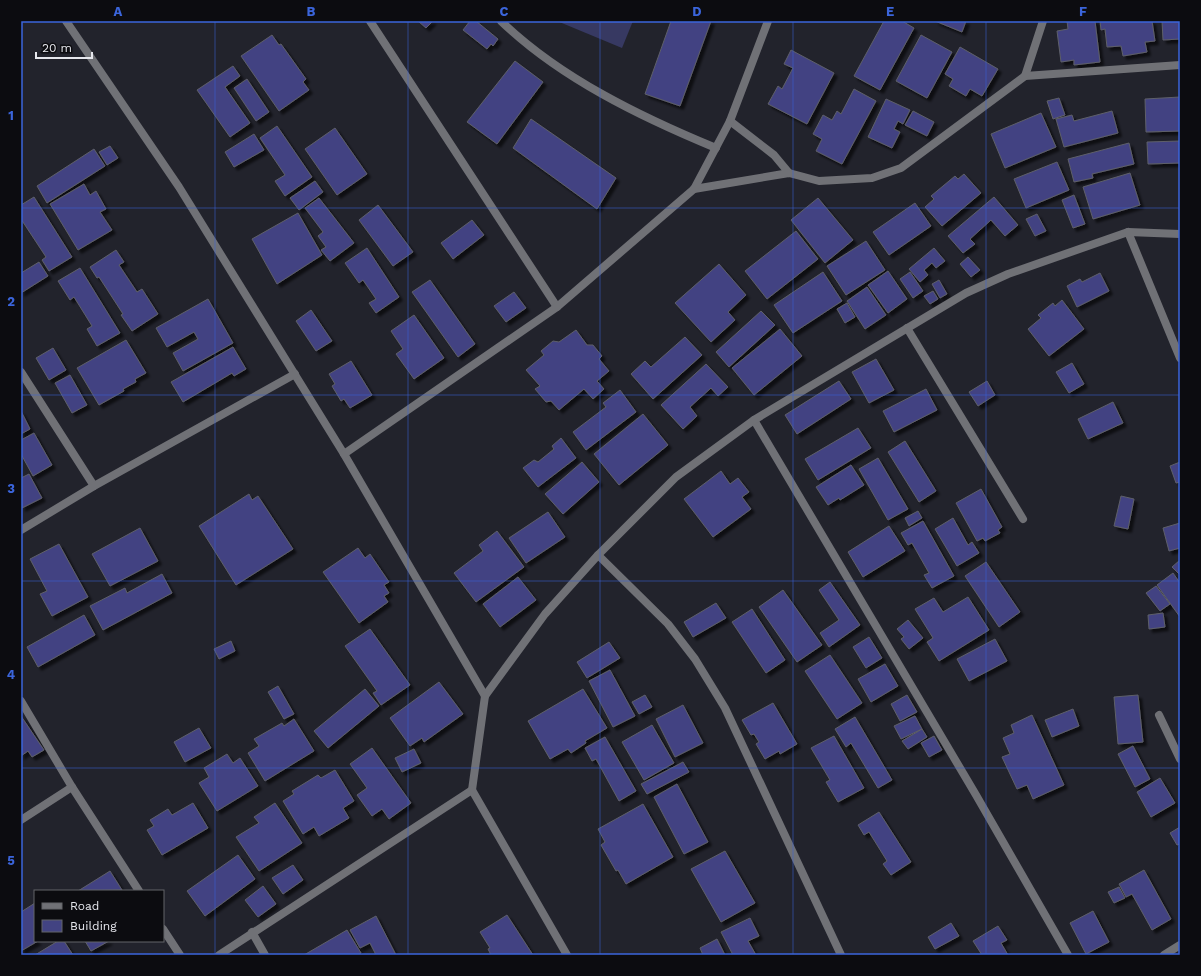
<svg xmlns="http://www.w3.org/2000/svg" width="1201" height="976" font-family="'Work Sans',sans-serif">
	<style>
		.green { fill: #373962 }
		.building { fill: #424382; stroke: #5e5f69; filter: url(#shadow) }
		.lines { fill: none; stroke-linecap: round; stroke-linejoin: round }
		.minor { stroke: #707176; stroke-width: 8 }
		.tertiary { stroke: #707176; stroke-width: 8 }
		.grid { fill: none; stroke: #3b65db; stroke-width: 1; stroke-opacity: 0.55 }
		.neatline { fill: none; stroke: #3b65db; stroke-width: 1.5 }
		.grid-label { font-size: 13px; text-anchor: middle; font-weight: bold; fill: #3b65db }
	</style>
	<defs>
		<filter id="shadow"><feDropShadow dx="3.5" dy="3.5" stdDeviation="1" flood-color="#0009"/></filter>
	</defs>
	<rect width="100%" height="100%" fill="#22232c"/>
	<path class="green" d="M 557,21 L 633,21 L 622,48 Z"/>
	<g class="building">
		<path d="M 418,21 L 433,21 L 426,28 Z"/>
		<path d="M 470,21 L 476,21 L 498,39 L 493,46 L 491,44 L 487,49 L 463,30 Z"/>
		<path d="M 671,21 L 711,21 L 680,106 L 645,94 Z"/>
		<path d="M 884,21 L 902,21 L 914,28 L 880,90 L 854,76 Z"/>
		<path d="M 935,21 L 966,21 L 962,32 Z"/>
		<path d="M 1067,21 L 1095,21 L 1100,62 L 1074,65 L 1074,60 L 1061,62 L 1057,31 L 1068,29 Z"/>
		<path d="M 1100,21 L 1152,21 L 1155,41 L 1145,42 L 1147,52 L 1123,56 L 1121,46 L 1107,47 L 1105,29 L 1101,30 Z"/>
		<path d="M 1162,21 L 1180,21 L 1180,39 L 1163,40 Z"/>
		<path d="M 272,35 L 279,45 L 281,44 L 306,79 L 303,82 L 309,90 L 279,111 L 241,56 Z"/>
		<path d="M 921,35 L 952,52 L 927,98 L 896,81 Z"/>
		<path d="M 960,47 L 998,69 L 982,96 L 970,89 L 966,96 L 949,86 L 953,79 L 945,74 Z"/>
		<path d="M 791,50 L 834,73 L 807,124 L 768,104 L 778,86 L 782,89 L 793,68 L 784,64 Z"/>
		<path d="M 515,61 L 543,82 L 497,144 L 467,122 Z"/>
		<path d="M 233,66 L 240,76 L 225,87 L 250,123 L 230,137 L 197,90 Z"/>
		<path d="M 247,79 L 269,112 L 256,121 L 234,88 Z"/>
		<path d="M 854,89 L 876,101 L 842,164 L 816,151 L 822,139 L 813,134 L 823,115 L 832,120 L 837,111 L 841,114 Z"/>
		<path d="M 1180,97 L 1180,131 L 1146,132 L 1145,99 Z"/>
		<path d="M 1059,98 L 1065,115 L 1053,119 L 1047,101 Z"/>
		<path d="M 886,99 L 910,110 L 903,124 L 898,121 L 894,129 L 900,132 L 892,148 L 868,137 Z"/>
		<path d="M 913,111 L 934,122 L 927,136 L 905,125 Z"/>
		<path d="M 1112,111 L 1118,133 L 1064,147 L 1056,119 L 1072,115 L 1074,121 Z"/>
		<path d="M 1041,113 L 1056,147 L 1005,168 L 991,134 Z"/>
		<path d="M 531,119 L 616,178 L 597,209 L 513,148 Z"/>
		<path d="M 277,126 L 312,177 L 285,196 L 275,181 L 285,175 L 260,138 Z"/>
		<path d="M 335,128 L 367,174 L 337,195 L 305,149 Z"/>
		<path d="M 254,134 L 264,150 L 234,167 L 225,152 Z"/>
		<path d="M 1180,141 L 1180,163 L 1148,164 L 1147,142 Z"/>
		<path d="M 1129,143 L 1134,164 L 1092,174 L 1093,178 L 1074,182 L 1068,159 Z"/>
		<path d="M 110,146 L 118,158 L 107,165 L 99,152 Z"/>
		<path d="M 94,149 L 105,166 L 47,203 L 37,186 Z"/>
		<path d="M 1057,162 L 1069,190 L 1026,208 L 1014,179 Z"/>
		<path d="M 1130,173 L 1140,205 L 1093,219 L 1083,187 Z"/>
		<path d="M 964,174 L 981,193 L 942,226 L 925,207 L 934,199 L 931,196 L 955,176 L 958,179 Z"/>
		<path d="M 315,181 L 323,192 L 299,210 L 290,198 Z"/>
		<path d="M 84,184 L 90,195 L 96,191 L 106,209 L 100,212 L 112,230 L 78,250 L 50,204 Z"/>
		<path d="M 1074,195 L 1085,224 L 1073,228 L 1062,200 Z"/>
		<path d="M 34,197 L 72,257 L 49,271 L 42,260 L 46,257 L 21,219 L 21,205 Z"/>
		<path d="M 994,197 L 1018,225 L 1005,236 L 991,220 L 970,239 L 975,244 L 963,253 L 948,236 Z"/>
		<path d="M 319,198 L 354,243 L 330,261 L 321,250 L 326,247 L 318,236 L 323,232 L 305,208 Z"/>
		<path d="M 818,198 L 853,240 L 825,263 L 791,220 Z"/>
		<path d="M 915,203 L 931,226 L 889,255 L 873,232 Z"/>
		<path d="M 378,205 L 413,252 L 393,266 L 359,220 Z"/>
		<path d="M 298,213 L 322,255 L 277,284 L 252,239 Z"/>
		<path d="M 1037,214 L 1046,231 L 1035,236 L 1026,219 Z"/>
		<path d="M 472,220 L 484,235 L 453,259 L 441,243 Z"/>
		<path d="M 796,231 L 818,259 L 767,299 L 745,271 Z"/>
		<path d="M 866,241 L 885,270 L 846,295 L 827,266 Z"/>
		<path d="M 367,248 L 399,297 L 376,313 L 369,303 L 376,299 L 363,280 L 359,283 L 345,263 Z"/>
		<path d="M 934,248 L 945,261 L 936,268 L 932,263 L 924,270 L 928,275 L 920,282 L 909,269 Z"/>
		<path d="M 116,250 L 124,262 L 119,265 L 137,292 L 142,289 L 158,314 L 132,331 L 121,315 L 123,314 L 99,277 L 97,278 L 90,267 Z"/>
		<path d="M 968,257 L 980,270 L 971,277 L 960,264 Z"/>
		<path d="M 39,262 L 48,276 L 21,293 L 21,273 Z"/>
		<path d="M 719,264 L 746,295 L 728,312 L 735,320 L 711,342 L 675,303 Z"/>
		<path d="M 80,268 L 120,333 L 97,346 L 87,329 L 92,326 L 74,297 L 70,300 L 58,281 Z"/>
		<path d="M 888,271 L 907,299 L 888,313 L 868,285 Z"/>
		<path d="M 823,272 L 842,301 L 793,333 L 774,305 Z"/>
		<path d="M 910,272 L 923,291 L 913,298 L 900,279 Z"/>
		<path d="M 1100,273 L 1109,291 L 1077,307 L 1067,286 L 1080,279 L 1082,282 Z"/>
		<path d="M 430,280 L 475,344 L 458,357 L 412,292 Z"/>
		<path d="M 939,280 L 947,294 L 940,298 L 932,284 Z"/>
		<path d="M 867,287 L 886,315 L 865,329 L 847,301 Z"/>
		<path d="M 933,291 L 938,299 L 930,304 L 924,296 Z"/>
		<path d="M 514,292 L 526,308 L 506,322 L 494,306 Z"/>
		<path d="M 208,299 L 233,343 L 183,371 L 173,353 L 198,339 L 194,332 L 167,347 L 156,328 Z"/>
		<path d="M 1062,300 L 1084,329 L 1049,356 L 1028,329 L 1041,318 L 1038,315 L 1053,303 L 1055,306 Z"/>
		<path d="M 847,303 L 855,317 L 845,323 L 837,309 Z"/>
		<path d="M 311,310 L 332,341 L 316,351 L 296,321 Z"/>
		<path d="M 761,311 L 775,325 L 729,367 L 716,352 Z"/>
		<path d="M 414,315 L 444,358 L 414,379 L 396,354 L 403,349 L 391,331 Z"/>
		<path d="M 780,329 L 802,356 L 754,395 L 732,368 Z"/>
		<path d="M 576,330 L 587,345 L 593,345 L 602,356 L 599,359 L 609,371 L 597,381 L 604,389 L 593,399 L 584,389 L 559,410 L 551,401 L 546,402 L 535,389 L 540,386 L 526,370 L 544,355 L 541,351 L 553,341 L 559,342 Z"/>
		<path d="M 685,337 L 702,355 L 653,399 L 631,374 L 645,361 L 651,367 Z"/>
		<path d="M 126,340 L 146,373 L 135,379 L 136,382 L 123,389 L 124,391 L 99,405 L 77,368 Z"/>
		<path d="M 233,347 L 246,369 L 234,376 L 232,373 L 183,402 L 171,382 Z"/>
		<path d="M 53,348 L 66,370 L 49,380 L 36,358 Z"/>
		<path d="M 876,359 L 894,390 L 869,403 L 852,372 Z"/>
		<path d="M 351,361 L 372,395 L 350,408 L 344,399 L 341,401 L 332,386 L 335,384 L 329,374 Z"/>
		<path d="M 1072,363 L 1084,384 L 1069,393 L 1056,372 Z"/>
		<path d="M 706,364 L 728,387 L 718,396 L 711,388 L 690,407 L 697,416 L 683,429 L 661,405 Z"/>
		<path d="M 70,375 L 87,405 L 72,413 L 55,383 Z"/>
		<path d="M 839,381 L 851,399 L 797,434 L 785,415 Z"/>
		<path d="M 987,381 L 995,395 L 978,406 L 969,392 Z"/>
		<path d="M 926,389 L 937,410 L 894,432 L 883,411 Z"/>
		<path d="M 620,390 L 636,412 L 586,450 L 573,432 L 606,407 L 603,403 Z"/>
		<path d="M 1113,402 L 1123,423 L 1088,439 L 1078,419 Z"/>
		<path d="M 21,411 L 30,429 L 21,434 Z"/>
		<path d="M 643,414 L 668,445 L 619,485 L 594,454 Z"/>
		<path d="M 858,428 L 871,448 L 818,480 L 805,459 Z"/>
		<path d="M 34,433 L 52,465 L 33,476 L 21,454 L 21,440 Z"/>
		<path d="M 561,438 L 576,458 L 538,487 L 523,468 L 534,460 L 538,462 L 554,449 L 552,446 Z"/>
		<path d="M 905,441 L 936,491 L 919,502 L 888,452 Z"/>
		<path d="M 878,458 L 908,509 L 888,520 L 859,469 Z"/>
		<path d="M 582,462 L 599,482 L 563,514 L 545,494 Z"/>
		<path d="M 1180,462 L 1180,482 L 1176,483 L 1170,466 Z"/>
		<path d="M 851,465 L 864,485 L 840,500 L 839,498 L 828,505 L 816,487 Z"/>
		<path d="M 721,471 L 730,484 L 738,478 L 749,492 L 742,497 L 751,509 L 713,537 L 684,499 Z"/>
		<path d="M 29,474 L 42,498 L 22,508 L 21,478 Z"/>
		<path d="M 981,489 L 1002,527 L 998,530 L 1000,533 L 985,541 L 983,538 L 977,541 L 956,503 Z"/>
		<path d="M 249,494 L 252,500 L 258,496 L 293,549 L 236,585 L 199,526 Z"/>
		<path d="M 1121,496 L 1134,499 L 1128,529 L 1114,526 Z"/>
		<path d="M 918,511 L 922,518 L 909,526 L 905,518 Z"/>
		<path d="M 548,512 L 565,537 L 526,563 L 509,538 Z"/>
		<path d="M 953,518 L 968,545 L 972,542 L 979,553 L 957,566 L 935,529 Z"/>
		<path d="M 923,521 L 954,576 L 932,588 L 924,575 L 929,573 L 912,543 L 908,545 L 901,533 Z"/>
		<path d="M 1180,523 L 1180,548 L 1169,551 L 1163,528 Z"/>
		<path d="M 889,526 L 905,551 L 863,577 L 848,552 Z"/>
		<path d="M 140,528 L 158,561 L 110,586 L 92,554 Z"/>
		<path d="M 497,531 L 524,567 L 476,602 L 454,573 L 483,551 L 479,545 Z"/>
		<path d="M 59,544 L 88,597 L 52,616 L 40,594 L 47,591 L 30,559 Z"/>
		<path d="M 358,548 L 365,558 L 370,554 L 389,582 L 384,585 L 389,593 L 384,596 L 388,602 L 359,623 L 323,572 Z"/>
		<path d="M 1180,560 L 1180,575 L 1172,567 Z"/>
		<path d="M 986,562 L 1020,612 L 999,627 L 965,576 Z"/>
		<path d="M 1173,573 L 1180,583 L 1180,617 L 1157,585 Z"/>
		<path d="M 162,574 L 172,593 L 103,630 L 90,606 L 125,588 L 127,593 Z"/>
		<path d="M 518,577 L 536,600 L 500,627 L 483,604 Z"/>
		<path d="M 830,582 L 860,625 L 829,647 L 820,633 L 839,620 L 819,590 Z"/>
		<path d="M 1156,586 L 1170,604 L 1160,611 L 1146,593 Z"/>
		<path d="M 783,590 L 822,645 L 797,662 L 759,607 Z"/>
		<path d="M 968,597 L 989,630 L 939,661 L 927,642 L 933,638 L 915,609 L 934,598 L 943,612 Z"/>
		<path d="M 716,603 L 726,618 L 693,637 L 684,622 Z"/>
		<path d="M 752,609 L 785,660 L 766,673 L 732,622 Z"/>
		<path d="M 1163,613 L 1165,627 L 1149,629 L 1148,615 Z"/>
		<path d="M 84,615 L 95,635 L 38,667 L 27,647 Z"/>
		<path d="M 908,620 L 923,638 L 909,649 L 901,639 L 904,637 L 897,629 Z"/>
		<path d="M 370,629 L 410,685 L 381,705 L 373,693 L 377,691 L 345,646 Z"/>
		<path d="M 869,637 L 882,658 L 866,668 L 853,647 Z"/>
		<path d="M 995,639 L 1007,661 L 969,681 L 957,659 Z"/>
		<path d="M 231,641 L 235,651 L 219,659 L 214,649 Z"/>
		<path d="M 609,642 L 620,658 L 587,678 L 577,662 Z"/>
		<path d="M 830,655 L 862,703 L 837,719 L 805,671 Z"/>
		<path d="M 885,664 L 898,686 L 871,702 L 858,679 Z"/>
		<path d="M 610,670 L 635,716 L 613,727 L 589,681 Z"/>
		<path d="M 439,682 L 463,714 L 424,742 L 422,738 L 410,746 L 390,718 Z"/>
		<path d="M 278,686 L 294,714 L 284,719 L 268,692 Z"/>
		<path d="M 365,689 L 379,706 L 328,748 L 314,731 Z"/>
		<path d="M 583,689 L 607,728 L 585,741 L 586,743 L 571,753 L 568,749 L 550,759 L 528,721 Z"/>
		<path d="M 645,695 L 652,707 L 639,714 L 632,702 Z"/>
		<path d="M 907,695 L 917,712 L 900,721 L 891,704 Z"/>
		<path d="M 1138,695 L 1143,742 L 1118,744 L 1114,697 Z"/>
		<path d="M 773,703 L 797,744 L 780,754 L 779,751 L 765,759 L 756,744 L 759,742 L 754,734 L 751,735 L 742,720 Z"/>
		<path d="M 683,705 L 703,743 L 675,757 L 656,719 Z"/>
		<path d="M 1073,709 L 1079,726 L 1052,737 L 1045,720 Z"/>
		<path d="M 1032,715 L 1064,785 L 1033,799 L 1027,785 L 1017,789 L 1002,757 L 1010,754 L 1003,738 L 1014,733 L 1011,725 Z"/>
		<path d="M 21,716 L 44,750 L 32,757 L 28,751 L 21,756 Z"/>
		<path d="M 915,716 L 922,729 L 901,739 L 894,726 Z"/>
		<path d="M 855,717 L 892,780 L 878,788 L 851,743 L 846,747 L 835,729 Z"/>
		<path d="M 294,719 L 314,751 L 265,781 L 248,753 L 259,746 L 254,739 L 282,723 L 284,726 Z"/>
		<path d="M 652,725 L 674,763 L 644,780 L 622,742 Z"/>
		<path d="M 199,728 L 211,748 L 185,762 L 174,742 Z"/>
		<path d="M 922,729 L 927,737 L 908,749 L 902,741 Z"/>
		<path d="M 834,736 L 864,788 L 838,802 L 826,782 L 830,780 L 811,748 Z"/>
		<path d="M 934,736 L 942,750 L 929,757 L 921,743 Z"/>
		<path d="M 605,737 L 636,791 L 619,801 L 596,759 L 592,761 L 585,748 Z"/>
		<path d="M 1133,746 L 1150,779 L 1135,787 L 1118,754 Z"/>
		<path d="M 372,748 L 411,803 L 389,819 L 382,809 L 372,816 L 357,795 L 367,788 L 350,764 Z"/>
		<path d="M 414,749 L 421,763 L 402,772 L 395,758 Z"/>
		<path d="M 227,754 L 233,763 L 240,758 L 258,786 L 217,811 L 199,783 L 209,777 L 204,768 Z"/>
		<path d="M 683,762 L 689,772 L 647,794 L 641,784 Z"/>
		<path d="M 335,770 L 354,801 L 343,808 L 349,818 L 319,836 L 314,827 L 303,834 L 283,801 L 294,794 L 292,791 L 318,775 L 321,778 Z"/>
		<path d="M 1160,778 L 1175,803 L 1151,817 L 1137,792 Z"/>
		<path d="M 677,784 L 708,842 L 684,854 L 654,797 Z"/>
		<path d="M 193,803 L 208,828 L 162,855 L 147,830 L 154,826 L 150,820 L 168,809 L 172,815 Z"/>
		<path d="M 275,803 L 302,843 L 259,871 L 236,837 L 259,823 L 254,817 Z"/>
		<path d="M 643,804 L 673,857 L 626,884 L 618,870 L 616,871 L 601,845 L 605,842 L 598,829 Z"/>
		<path d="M 879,812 L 911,862 L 891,875 L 883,864 L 887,861 L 869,832 L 864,835 L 858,825 Z"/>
		<path d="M 1180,827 L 1180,844 L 1177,845 L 1170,833 Z"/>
		<path d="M 725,851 L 755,903 L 721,922 L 691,869 Z"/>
		<path d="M 238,855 L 255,879 L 205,916 L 187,891 Z"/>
		<path d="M 293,865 L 303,880 L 283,894 L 272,878 Z"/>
		<path d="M 1144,870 L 1171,919 L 1152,930 L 1132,894 L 1126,897 L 1119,884 Z"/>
		<path d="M 110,871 L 122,890 L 78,891 Z"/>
		<path d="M 263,886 L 276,904 L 258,917 L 245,900 Z"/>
		<path d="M 1119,887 L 1125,898 L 1114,903 L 1108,892 Z"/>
		<path d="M 35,903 L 35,941 L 38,941 L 21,951 L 21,912 Z"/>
		<path d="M 1093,911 L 1109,942 L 1086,954 L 1070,923 Z"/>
		<path d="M 507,915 L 533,955 L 491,955 L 488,949 L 490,948 L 480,932 Z"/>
		<path d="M 376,916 L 396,955 L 376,955 L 370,943 L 360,948 L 350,930 Z"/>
		<path d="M 750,918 L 759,936 L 748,941 L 756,955 L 733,955 L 721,932 Z"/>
		<path d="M 951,923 L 959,936 L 935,949 L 928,937 Z"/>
		<path d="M 998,926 L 1007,940 L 1001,943 L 1008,955 L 982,955 L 973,941 Z"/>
		<path d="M 347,930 L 361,953 L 358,955 L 304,955 Z"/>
		<path d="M 717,939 L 725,955 L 703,955 L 700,948 Z"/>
		<path d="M 58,941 L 64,941 L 73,955 L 35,955 Z"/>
		<path d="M 85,941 L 109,941 L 91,951 Z"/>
	</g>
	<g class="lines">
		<g class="minor">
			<path d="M 66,21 L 179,187 L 344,454 L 485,696"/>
			<path d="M 370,21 L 557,307"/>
			<path d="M 501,21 C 560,78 641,117 716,148"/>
			<path d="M 1025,76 L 1180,65"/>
			<path d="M 730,121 L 774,155 L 789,173"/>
			<path d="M 694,189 L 789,173 L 819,181 L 872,178 L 901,168 L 1025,76 L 1043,21"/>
			<path d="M 1128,232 L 1180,358"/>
			<path d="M 907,328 L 1023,519"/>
			<path d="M 21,372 L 94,486"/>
			<path d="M 754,420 L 976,795 L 1068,955"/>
			<path d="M 344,454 L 557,307 L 694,189 L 730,121 L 768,21"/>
			<path d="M 21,530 L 94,486 L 295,374"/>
			<path d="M 598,555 L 668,624 L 695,659 L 725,708 L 841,955"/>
			<path d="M 21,701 L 72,787 L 139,891"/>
			<path d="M 1159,715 L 1180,759"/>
			<path d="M 472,790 L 485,696 L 545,614 L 598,555 L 676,477 L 754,420 L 966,293 L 1008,274 L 1128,232 L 1180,234"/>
			<path d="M 21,820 L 72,787"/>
			<path d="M 163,929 L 180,955"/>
			<path d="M 252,932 L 265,955"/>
			<path d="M 1164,955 L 1180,945"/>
		</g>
		<path class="tertiary" d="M 219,955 L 472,790 L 567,955"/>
	</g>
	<path class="grid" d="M 215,21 L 215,955M 408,21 L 408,955M 600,21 L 600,955M 793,21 L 793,955M 986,21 L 986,955M 21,208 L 1180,208M 21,395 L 1180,395M 21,581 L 1180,581M 21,768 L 1180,768"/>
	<rect width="1201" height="976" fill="none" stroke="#0c0c10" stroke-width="44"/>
	<rect x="34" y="890" width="130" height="52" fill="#0c0c10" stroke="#636468"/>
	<rect x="42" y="903" width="20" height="6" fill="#707176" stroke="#636468"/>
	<text x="70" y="910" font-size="12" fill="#e6e7ed">Road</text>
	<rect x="42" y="920" width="20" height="12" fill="#424382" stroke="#636468"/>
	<text x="70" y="930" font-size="12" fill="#e6e7ed">Building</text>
	<path d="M36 52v6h56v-6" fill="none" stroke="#e6e7ed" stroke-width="2"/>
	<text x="42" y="52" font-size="12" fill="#e6e7ed" stroke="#0c0c10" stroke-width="3" paint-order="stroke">20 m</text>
	<rect x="22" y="22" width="1157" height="932" class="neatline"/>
	<g class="grid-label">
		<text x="118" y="16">A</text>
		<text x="311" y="16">B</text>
		<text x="504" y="16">C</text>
		<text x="697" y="16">D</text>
		<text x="890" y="16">E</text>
		<text x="1083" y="16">F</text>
		<text x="11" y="120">1</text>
		<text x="11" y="306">2</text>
		<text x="11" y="493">3</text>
		<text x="11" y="679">4</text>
		<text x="11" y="865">5</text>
	</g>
</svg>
